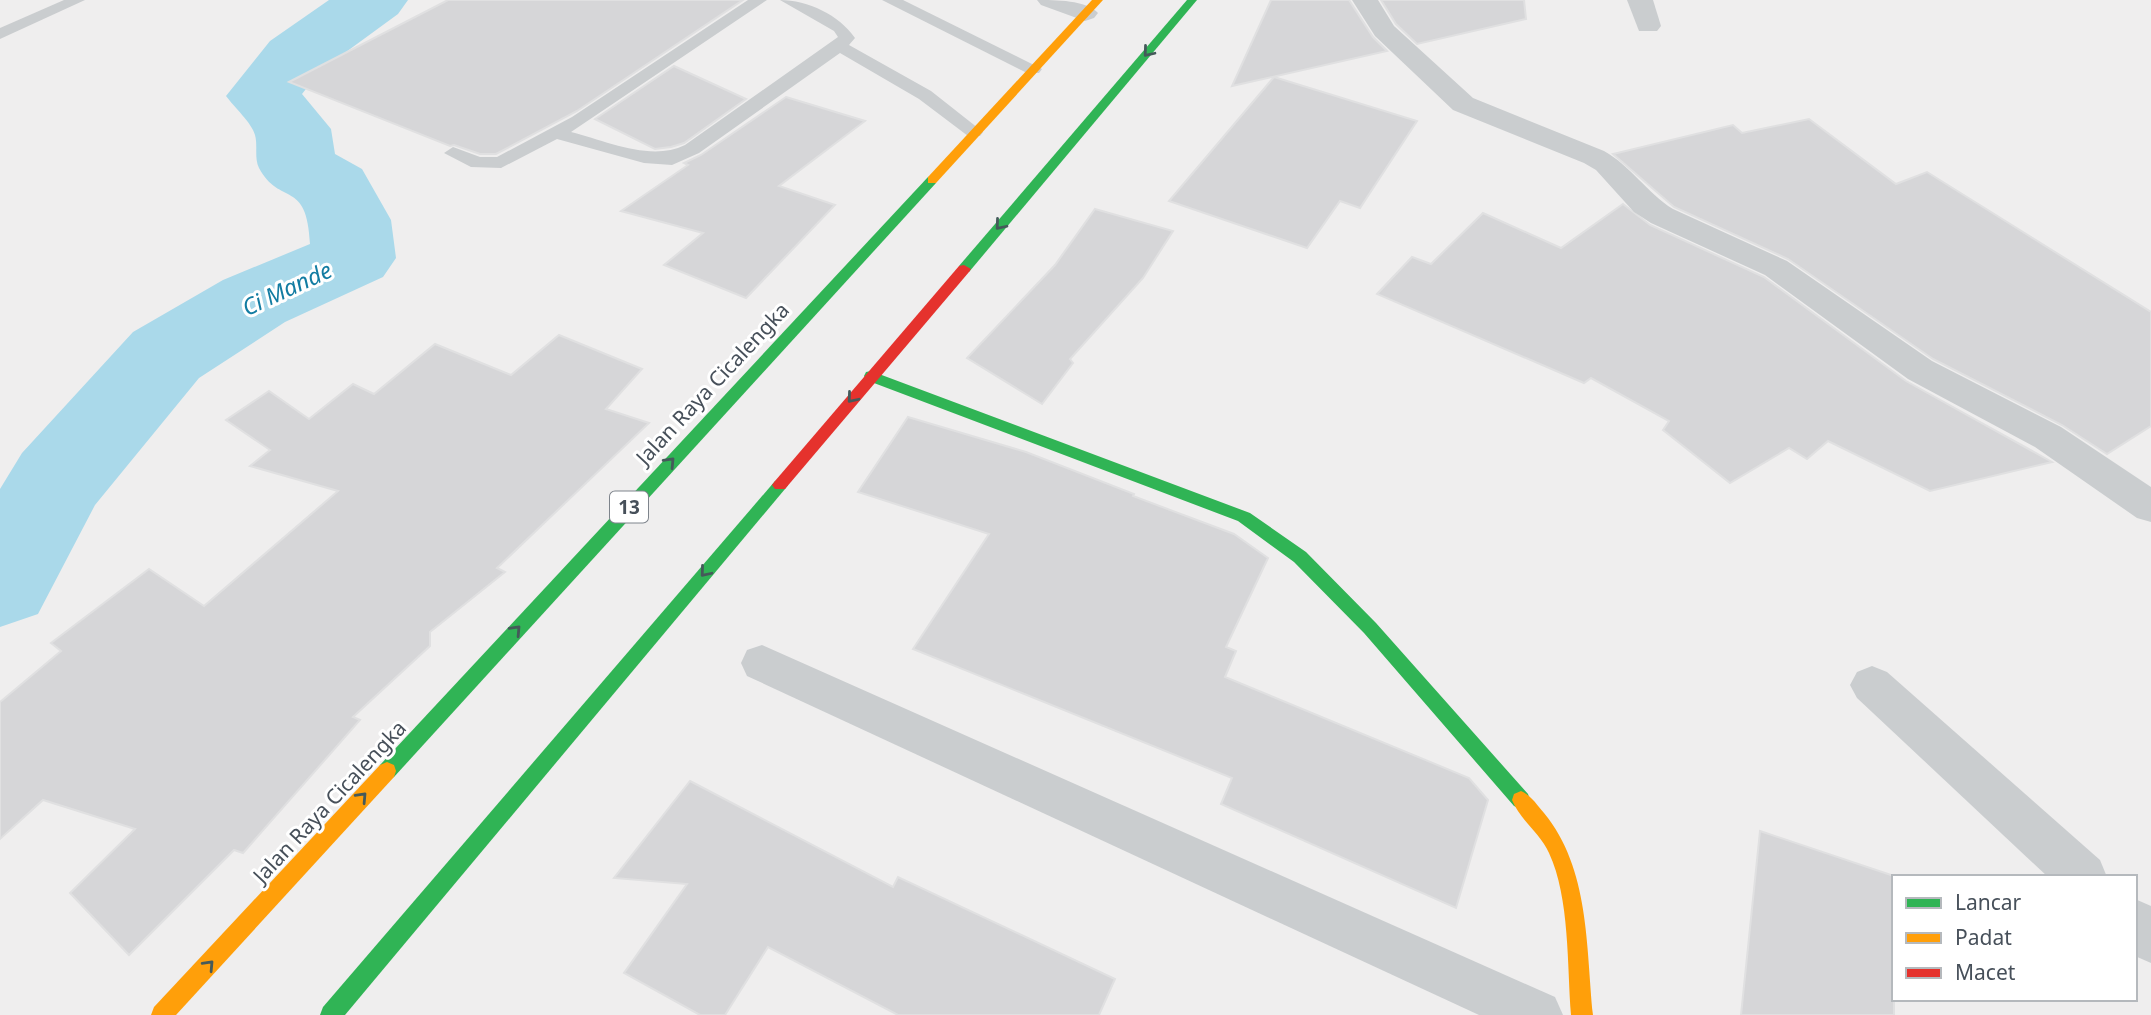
<svg xmlns="http://www.w3.org/2000/svg" width="2151" height="1015" font-family="'Noto Sans',sans-serif">
	<style>
		.lines { fill: none; stroke-linecap: round; stroke-linejoin: round }
		.river { fill: #aad9ea; fill-rule: evenodd }
		.building { fill: #d6d6d8; stroke: #e0e0e1; stroke-width: 2 }
		.lane { fill: #cacdcf; fill-rule: evenodd }
		.street { fill: #cacdcf; fill-rule: evenodd }
		.fast { fill: #30b455; fill-rule: evenodd }
		.slow { fill: #ff9f0a; fill-rule: evenodd }
		.jam { fill: #e5322d; fill-rule: evenodd }
		.oneway { stroke: #455a5a }
		.labels { text-anchor: middle; stroke-width: 6; stroke-linejoin: round; paint-order: stroke }
		.shield { fill: #fff; stroke: #7e848c; stroke-width: 2 }
		.shield-label { font-size: 19px; font-weight: bold; fill: #47505a }
		.street-label { font-size: 21px; fill: #47505a; stroke: #fff }
		.water-label { font-size: 23px; font-style: italic; fill: #127ca2; stroke: #fff }
	</style>
	<rect width="100%" height="100%" fill="#efeeee"/>
	<g class="lines">
		<path class="river" d="M 329,0 L 408,0 L 398,14 L 320,71 L 302,94 L 331,129 L 335,154 L 362,169 L 391,220 L 396,258 L 383,277 L 285,322 L 199,378 L 95,505 L 38,614 L 0,627 L 0,489 L 22,453 L 133,332 L 223,280 L 310,244 C 307,178 280,207 259,168 C 254,158 258,146 255,135 C 252,123 234,107 226,96 L 270,41 Z"/>
	</g>
	<g class="building">
		<path d="M 448,0 L 743,0 L 577,111 L 496,154 L 480,154 L 454,145 L 450,146 L 289,82 Z"/>
		<path d="M 1271,0 L 1349,0 L 1373,37 L 1387,51 L 1232,86 Z"/>
		<path d="M 1381,0 L 1524,0 L 1526,19 L 1417,44 L 1396,24 Z"/>
		<path d="M 674,66 L 746,99 L 684,143 L 671,147 L 655,149 L 595,119 Z"/>
		<path d="M 1274,77 L 1417,121 L 1360,208 L 1340,201 L 1307,248 L 1169,201 Z"/>
		<path d="M 786,97 L 865,121 L 779,186 L 835,205 L 746,298 L 664,265 L 703,233 L 621,211 L 688,165 L 684,163 L 701,155 Z"/>
		<path d="M 1809,119 L 1896,184 L 1927,172 L 2151,312 L 2151,426 L 2107,454 L 2062,425 L 1933,359 L 1788,259 L 1674,207 L 1613,154 L 1733,125 L 1742,133 Z"/>
		<path d="M 1623,204 L 1650,225 L 1764,277 L 1906,381 L 2052,462 L 1930,491 L 1828,441 L 1807,459 L 1789,448 L 1730,483 L 1663,430 L 1669,421 L 1591,378 L 1584,383 L 1377,294 L 1412,257 L 1431,264 L 1483,213 L 1561,248 Z"/>
		<path d="M 1095,209 L 1173,231 L 1143,278 L 1070,359 L 1073,363 L 1042,404 L 967,358 L 1055,265 Z"/>
		<path d="M 559,335 L 642,369 L 606,409 L 649,423 L 497,568 L 505,572 L 430,632 L 430,646 L 353,717 L 360,720 L 243,853 L 234,850 L 129,955 L 70,893 L 135,829 L 43,800 L 0,839 L 0,702 L 61,651 L 51,643 L 149,569 L 204,606 L 338,491 L 250,466 L 270,450 L 226,420 L 269,391 L 309,419 L 353,384 L 374,394 L 435,344 L 511,375 Z"/>
		<path d="M 908,417 L 1026,452 L 1134,494 L 1133,496 L 1234,534 L 1268,558 L 1226,647 L 1236,651 L 1225,677 L 1469,778 L 1488,800 L 1456,908 L 1221,804 L 1232,778 L 913,649 L 989,534 L 858,492 Z"/>
		<path d="M 690,781 L 893,887 L 898,877 L 1115,979 L 1099,1015 L 898,1015 L 768,947 L 725,1015 L 700,1015 L 624,973 L 687,884 L 614,878 Z"/>
		<path d="M 1760,831 L 1894,876 L 1894,1015 L 1741,1015 Z"/>
	</g>
	<g class="lines">
		<g class="lane">
			<path d="M 64,0 L 85,0 L 0,39 L 0,28 Z"/>
			<path d="M 748,0 L 767,0 L 571,132 C 607,141 651,162 685,145 L 838,37 L 834,31 L 780,0 C 808,0 839,15 855,38 L 849,45 L 931,91 L 983,132 L 980,136 L 968,136 L 919,99 L 840,53 L 699,153 L 672,165 L 644,163 L 557,139 L 501,168 L 471,167 L 444,153 L 453,147 L 480,157 L 497,157 L 572,117 Z"/>
			<path d="M 882,0 L 903,0 L 1042,69 L 1039,73 L 1027,73 Z"/>
		</g>
		<g class="street">
			<path d="M 1037,0 C 1056,0 1086,0 1098,13 L 1094,18 L 1085,21 L 1041,5 Z"/>
			<path d="M 1352,0 L 1378,0 L 1394,26 L 1473,98 L 1604,151 C 1631,166 1647,193 1673,209 L 1787,261 L 1932,361 L 2061,427 L 2151,487 L 2151,522 L 2137,518 L 2035,447 L 1908,379 L 1765,275 L 1651,223 L 1634,212 L 1596,170 L 1584,163 L 1453,110 L 1375,36 Z"/>
			<path d="M 1627,0 L 1653,0 L 1661,26 L 1657,31 L 1639,31 Z"/>
			<path d="M 762,645 L 1555,997 L 1563,1015 L 1479,1015 L 747,676 L 741,663 L 747,650 Z"/>
			<path d="M 1872,666 L 1887,672 L 2100,860 L 2107,877 L 2048,877 L 1857,698 L 1850,685 L 1857,672 Z"/>
			<path d="M 2135,899 L 2151,906 L 2151,963 L 2135,956 Z"/>
		</g>
		<g class="fast">
			<path d="M 1187,0 L 1197,0 L 969,272 L 959,272 L 959,266 Z"/>
			<path d="M 932,176 L 936,177 L 936,183 L 394,777 L 387,780 L 380,777 L 378,771 L 380,765 L 928,177 Z"/>
			<path d="M 871,371 L 1250,513 L 1306,552 L 1376,623 L 1528,794 L 1530,800 L 1528,806 L 1521,809 L 1514,806 L 1364,633 L 1294,562 L 1238,521 L 866,380 L 864,376 L 866,372 Z"/>
			<path d="M 780,479 L 785,481 L 788,485 L 785,489 L 345,1015 L 320,1015 L 323,1007 L 775,481 Z"/>
		</g>
		<g class="slow">
			<path d="M 1092,0 L 1103,0 L 936,183 L 928,183 L 928,177 Z"/>
			<path d="M 387,762 L 394,765 L 396,771 L 394,777 L 176,1015 L 151,1015 L 154,1007 L 380,765 Z"/>
			<path d="M 1521,791 C 1531,795 1537,805 1544,813 C 1590,869 1586,947 1593,1015 L 1571,1015 C 1567,966 1570,898 1549,853 C 1540,833 1520,820 1512,800 L 1514,794 Z"/>
		</g>
		<path class="jam" d="M 964,265 L 971,269 L 969,272 L 785,489 L 775,489 L 772,485 L 775,481 L 959,266 Z"/>
	</g>
	<defs><path id="oneway-chevron" d="M-2-3.5L2.5 0L-2 3.5" fill="none" stroke-width="1.6" stroke-linecap="round" stroke-linejoin="round" transform="scale(1.75)"/></defs>
	<g class="oneway">
		<use href="#oneway-chevron" transform="translate(1148 52) rotate(130)"/>
		<use href="#oneway-chevron" transform="translate(1000 225) rotate(130)"/>
		<use href="#oneway-chevron" transform="translate(852 398) rotate(130)"/>
		<use href="#oneway-chevron" transform="translate(670 462) rotate(-47)"/>
		<use href="#oneway-chevron" transform="translate(705 572) rotate(130)"/>
		<use href="#oneway-chevron" transform="translate(516 630) rotate(-47)"/>
		<use href="#oneway-chevron" transform="translate(362 797) rotate(-47)"/>
		<use href="#oneway-chevron" transform="translate(209 965) rotate(-47)"/>
	</g>
	<g class="labels">
		<rect class="shield" x="610" y="491.5" width="38" height="31" rx="5"/>
		<g class="shield-label">
			<text x="629" y="514">13</text>
		</g>
		<g class="street-label">
			<text transform="translate(713 384) rotate(-47)" y="7">Jalan Raya Cicalengka</text>
			<text transform="translate(330 802) rotate(-47)" y="7">Jalan Raya Cicalengka</text>
		</g>
		<g class="water-label">
			<text transform="translate(287 289) rotate(-25)" y="8">Ci Mande</text>
		</g>
	</g>
	<rect x="1892" y="875" width="245" height="126" fill="#ffffff" stroke="#b5b9bd" stroke-width="2"/>
	<rect x="1906" y="898" width="35" height="10" fill="#30b455" stroke="#b5b9bd" stroke-width="2"/>
	<text x="1955" y="910" font-size="21" fill="#47505a">Lancar</text>
	<rect x="1906" y="933" width="35" height="10" fill="#ff9f0a" stroke="#b5b9bd" stroke-width="2"/>
	<text x="1955" y="945" font-size="21" fill="#47505a">Padat</text>
	<rect x="1906" y="968" width="35" height="10" fill="#e5322d" stroke="#b5b9bd" stroke-width="2"/>
	<text x="1955" y="980" font-size="21" fill="#47505a">Macet</text>
</svg>
